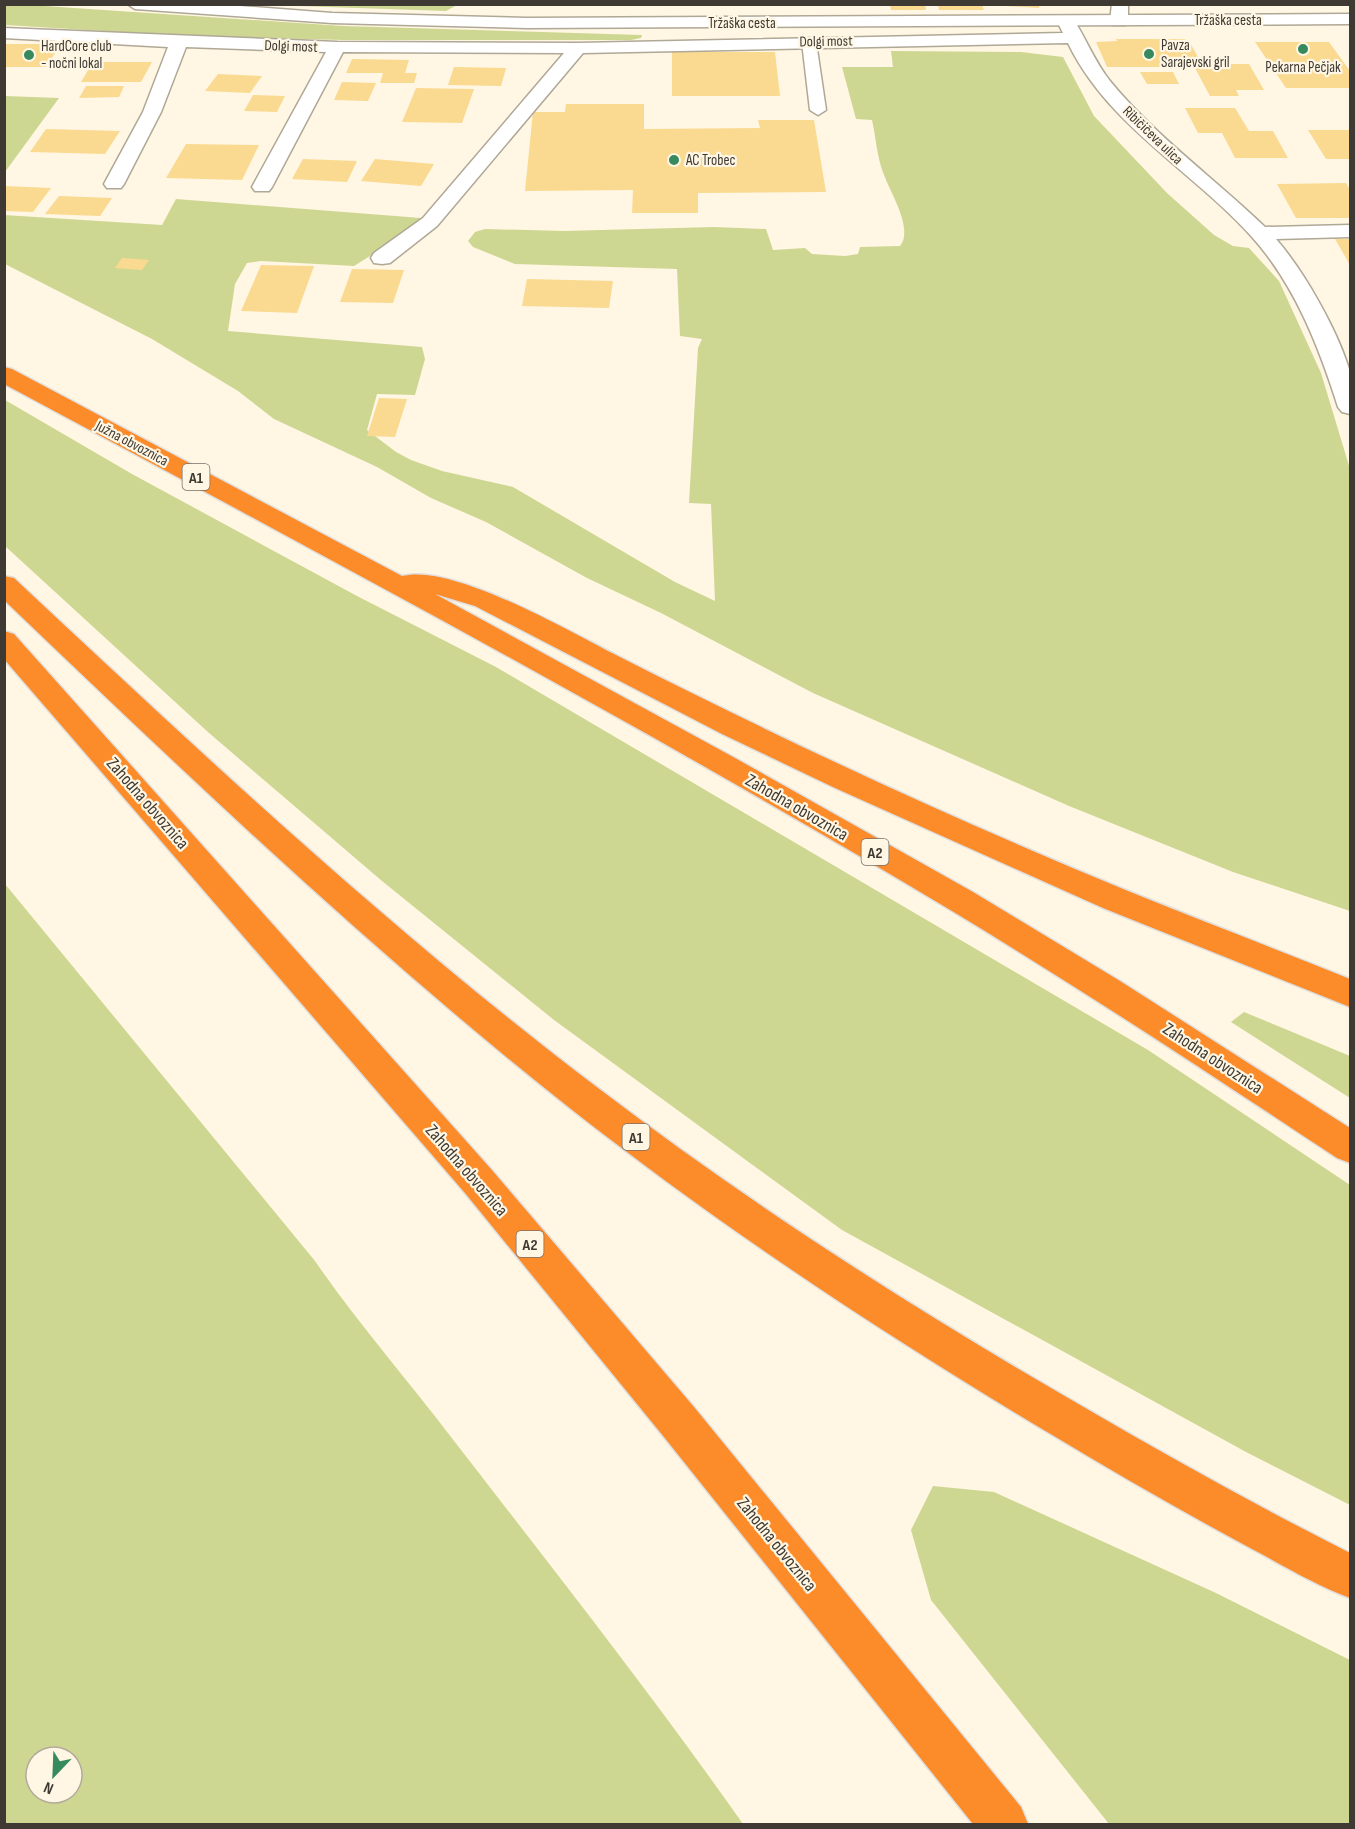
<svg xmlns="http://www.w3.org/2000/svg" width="1355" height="1829" font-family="'Sofia Sans Condensed',sans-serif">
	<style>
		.green { fill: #ced791; fill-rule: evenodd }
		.building { fill: #fada91 }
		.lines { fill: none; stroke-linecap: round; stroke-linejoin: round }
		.service-casing { stroke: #b0a896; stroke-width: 3 }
		.minor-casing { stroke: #b0a896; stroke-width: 3 }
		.secondary-casing { stroke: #b0a896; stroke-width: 3 }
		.motorway-casing { stroke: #e0dfde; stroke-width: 3 }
		.service { fill: #fff; fill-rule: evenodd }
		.minor { fill: #fff; fill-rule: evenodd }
		.secondary { fill: #fff; fill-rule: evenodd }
		.motorway { fill: #fc8b29; fill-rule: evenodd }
		.poi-dot { fill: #368a5d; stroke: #fff6e4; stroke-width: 2 }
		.labels { text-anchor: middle; stroke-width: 4.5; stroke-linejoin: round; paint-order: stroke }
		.far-street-label { font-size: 15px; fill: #3e3a33; stroke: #fff6e4 }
		.far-poi-label { font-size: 15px; fill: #3e3a33; stroke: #fff6e4; text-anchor: start }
		.shield { fill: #fff6e4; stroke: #787268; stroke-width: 1.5 }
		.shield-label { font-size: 16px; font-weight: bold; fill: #3e3a33 }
		.street-label { font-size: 18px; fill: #3e3a33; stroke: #fff6e4 }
	</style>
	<rect width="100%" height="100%" fill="#fff6e4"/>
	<g class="green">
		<path d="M 15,4 L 343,26 L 642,35 L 641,38 L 631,40 L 344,40 L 185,36 L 5,25 L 5,5 Z"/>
		<path d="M 268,5 L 457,5 L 446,11 Z"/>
		<path d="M 891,51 L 1021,52 L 1063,57 L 1094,116 L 1167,193 L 1214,235 L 1233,246 L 1249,248 L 1279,281 L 1321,373 L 1350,469 L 1350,911 L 1233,872 L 1069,806 L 813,693 L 661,613 L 587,578 L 486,522 L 431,498 L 377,467 L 274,419 L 238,391 L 152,339 L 5,264 L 4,215 L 162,225 L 176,199 L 421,218 L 402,236 L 354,266 L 261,261 L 247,263 L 235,284 L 228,331 L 422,347 L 425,359 L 415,395 L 377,394 L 367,430 L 396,452 L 411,460 L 442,471 L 513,487 L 675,582 L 715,601 L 711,504 L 689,503 L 698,348 L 702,339 L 680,336 L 677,269 L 515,264 L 473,247 L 468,241 L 475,232 L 485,229 L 564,231 L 714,227 L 766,229 L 773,250 L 805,248 L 812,254 L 845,256 L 858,254 L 860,247 L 900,246 C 914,229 890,192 884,175 C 877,158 876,138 872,120 L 856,119 L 842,67 L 893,67 Z"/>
		<path d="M 5,96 L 59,98 L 5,172 L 4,96 Z"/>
		<path d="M 5,400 L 132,474 L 357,596 L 496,667 L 1148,1050 L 1350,1185 L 1350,1505 L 1246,1452 L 842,1230 L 554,1020 L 382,881 L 209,733 L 5,546 Z"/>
		<path d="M 5,884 L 315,1261 C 357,1322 406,1378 451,1437 C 550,1565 650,1692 743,1824 L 5,1824 ZM 36,1757 L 72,1757 L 72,1793 L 36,1793 Z"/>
		<path d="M 1244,1012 L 1350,1056 L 1350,1098 L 1231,1022 Z"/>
		<path d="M 933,1486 L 994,1492 L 1216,1593 L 1350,1660 L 1350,1824 L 1109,1824 L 931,1600 L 911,1530 Z"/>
	</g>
	<g class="building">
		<path d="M 890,4 L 925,4 L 926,10 L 891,10 Z"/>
		<path d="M 1006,4 L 1039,4 L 1039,8 L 1006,6 Z"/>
		<path d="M 938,5 L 982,5 L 984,10 L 939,10 Z"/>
		<path d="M 1116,39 L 1184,39 L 1189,41 L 1204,68 L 1200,59 L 1209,59 L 1212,64 L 1249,64 L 1264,90 L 1236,90 L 1239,96 L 1210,96 L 1195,68 L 1201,67 L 1107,67 L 1096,42 L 1117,41 Z"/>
		<path d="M 1255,42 L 1329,42 L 1350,71 L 1350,88 L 1286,88 Z"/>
		<path d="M 4,44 L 61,44 L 46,67 L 4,67 Z"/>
		<path d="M 672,52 L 775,52 L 780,96 L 672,96 Z"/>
		<path d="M 352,59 L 409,60 L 405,73 L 417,73 L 414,83 L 380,83 L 383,73 L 346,73 Z"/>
		<path d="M 93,62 L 152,62 L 141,82 L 81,82 Z"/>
		<path d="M 454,67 L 506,68 L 501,86 L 448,85 Z"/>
		<path d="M 1140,72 L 1173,72 L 1179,84 L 1147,84 Z"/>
		<path d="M 218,74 L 262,76 L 250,93 L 205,91 Z"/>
		<path d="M 342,82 L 376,83 L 368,101 L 334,100 Z"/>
		<path d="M 86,86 L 124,86 L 119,97 L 79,98 Z"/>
		<path d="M 416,88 L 474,89 L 462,123 L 402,122 Z"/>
		<path d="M 253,95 L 285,96 L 277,112 L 244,111 Z"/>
		<path d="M 566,104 L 644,104 L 644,129 L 760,128 L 758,120 L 814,120 L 826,192 L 698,193 L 698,213 L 632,213 L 633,190 L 525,191 L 533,112 L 565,112 Z"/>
		<path d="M 1185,108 L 1235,108 L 1249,131 L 1273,131 L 1288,158 L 1235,158 L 1222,133 L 1198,133 Z"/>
		<path d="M 46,129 L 120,131 L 105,154 L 30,152 Z"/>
		<path d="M 1308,130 L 1350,130 L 1350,159 L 1326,159 Z"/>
		<path d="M 186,144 L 259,145 L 242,180 L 166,178 Z"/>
		<path d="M 303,159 L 357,161 L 347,182 L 292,179 Z"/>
		<path d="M 375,159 L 434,164 L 421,186 L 361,181 Z"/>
		<path d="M 1346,183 L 1350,190 L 1350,218 L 1296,218 L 1277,184 Z"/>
		<path d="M 4,186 L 51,188 L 33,212 L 4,211 Z"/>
		<path d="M 59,196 L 112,198 L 100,216 L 45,214 Z"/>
		<path d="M 1335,239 L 1350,239 L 1350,265 Z"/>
		<path d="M 122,258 L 149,260 L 142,270 L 115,268 Z"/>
		<path d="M 261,265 L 314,266 L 297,313 L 241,311 Z"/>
		<path d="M 352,269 L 404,270 L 393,303 L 340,302 Z"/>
		<path d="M 527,279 L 613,281 L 609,308 L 522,306 Z"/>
		<path d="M 379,398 L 407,399 L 395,437 L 367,436 Z"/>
	</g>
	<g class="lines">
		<defs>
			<path id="service" d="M 809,38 L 816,42 L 826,110 L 818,115 L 810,110 L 802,42 Z"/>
			<g id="minor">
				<path d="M 1112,4 L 1128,4 L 1128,21 L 1125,25 L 1113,25 L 1110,21 Z"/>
				<path d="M 1066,16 L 1072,17 C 1086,38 1094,61 1110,81 C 1155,136 1214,178 1265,227 L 1350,225 L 1350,237 L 1276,239 C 1304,271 1338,331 1350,372 C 1353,385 1350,401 1350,414 L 1342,412 L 1338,407 C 1319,347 1295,285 1252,237 C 1193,171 1108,126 1068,43 L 583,53 L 437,226 L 390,263 L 382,264 L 374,263 L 371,258 L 374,253 L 423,218 L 564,53 L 343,52 L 272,187 L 269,191 L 255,191 L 252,187 L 326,52 L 186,47 L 161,112 L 124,184 L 121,188 L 107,188 L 104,184 L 143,112 L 168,47 L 4,38 L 4,28 L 337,42 L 578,43 L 1063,33 L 1057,21 L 1060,17 Z"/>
			</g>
			<path id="secondary" d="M 127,4 L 213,4 L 332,13 L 527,18 L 1350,14 L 1350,24 L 527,28 L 332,23 L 135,9 Z"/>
			<g id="motorway">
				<path d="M 4,367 L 12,369 L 402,576 C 453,563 570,632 618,656 C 785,741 955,820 1128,891 C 1202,921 1276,949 1350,979 L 1350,1007 L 1103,908 L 835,788 L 722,734 L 475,606 L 435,594 L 735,758 L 973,892 L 1120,981 L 1350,1128 L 1350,1163 L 1337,1158 C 1210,1074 1083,990 952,911 C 642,725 323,555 4,384 Z"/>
				<path d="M 4,576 L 14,578 C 203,755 392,932 598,1088 C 754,1207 917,1311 1087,1409 C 1173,1459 1261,1508 1350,1553 L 1350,1598 C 1317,1586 1284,1566 1252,1549 C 1185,1513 1119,1475 1054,1436 C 886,1336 724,1229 571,1109 C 371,951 188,776 4,600 Z"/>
				<path d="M 4,631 L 14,634 L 491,1169 L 694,1407 L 1021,1807 L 1028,1824 L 973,1824 L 664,1437 L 465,1193 L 4,659 Z"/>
			</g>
		</defs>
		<use href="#service" class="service-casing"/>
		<use href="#minor" class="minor-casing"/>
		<use href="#secondary" class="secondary-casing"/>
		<use href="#motorway" class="motorway-casing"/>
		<use href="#service" class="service"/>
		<use href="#minor" class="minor"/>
		<use href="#secondary" class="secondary"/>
		<use href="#motorway" class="motorway"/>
	</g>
	<g class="poi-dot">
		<circle cx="1303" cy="49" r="6"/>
		<circle cx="1149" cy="54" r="6"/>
		<circle cx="29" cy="55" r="6"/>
		<circle cx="674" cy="160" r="6"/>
	</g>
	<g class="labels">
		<g class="far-street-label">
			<text x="1228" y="25">Tržaška cesta</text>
			<text x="742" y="28">Tržaška cesta</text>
			<text transform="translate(826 41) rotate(-1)" y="5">Dolgi most</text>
			<text transform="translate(291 46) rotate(2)" y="5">Dolgi most</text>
			<text transform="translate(1153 135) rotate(44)" y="5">Ribičičeva ulica</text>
			<text transform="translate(132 443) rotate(28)" y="5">Južna obvoznica</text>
		</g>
		<g class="far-poi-label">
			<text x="1161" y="50">Pavza<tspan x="1161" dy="17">Sarajevski gril</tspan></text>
			<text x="41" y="51">HardCore club<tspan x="41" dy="17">- nočni lokal</tspan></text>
			<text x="1303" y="72" text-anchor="middle">Pekarna Pečjak</text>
			<text x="686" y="165">AC Trobec</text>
		</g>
		<g class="shield">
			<rect x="182.5" y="464" width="27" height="26" rx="4.5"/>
			<rect x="861.5" y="839" width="27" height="26" rx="4.5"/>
			<rect x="622.5" y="1124" width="27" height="26" rx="4.5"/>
			<rect x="516.5" y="1231" width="27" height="26" rx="4.5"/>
		</g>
		<g class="shield-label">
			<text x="196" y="483">A1</text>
			<text x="875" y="858">A2</text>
			<text x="636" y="1143">A1</text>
			<text x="530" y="1250">A2</text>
		</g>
		<g class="street-label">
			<text transform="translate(148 803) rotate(49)" y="6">Zahodna obvoznica</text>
			<text transform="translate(797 807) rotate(30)" y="6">Zahodna obvoznica</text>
			<text transform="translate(1213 1058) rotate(33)" y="6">Zahodna obvoznica</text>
			<text transform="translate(467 1170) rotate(49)" y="6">Zahodna obvoznica</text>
			<text transform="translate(777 1544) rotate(51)" y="6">Zahodna obvoznica</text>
		</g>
	</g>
	<rect width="1355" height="1829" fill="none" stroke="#3e3a33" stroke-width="12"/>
	<g transform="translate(54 1775) rotate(203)"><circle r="28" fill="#fff6e4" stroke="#b2ab9d" stroke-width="1.5"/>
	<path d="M0-4.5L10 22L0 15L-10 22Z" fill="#368a5d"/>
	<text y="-9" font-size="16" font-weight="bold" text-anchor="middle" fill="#3e3a33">N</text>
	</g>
</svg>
